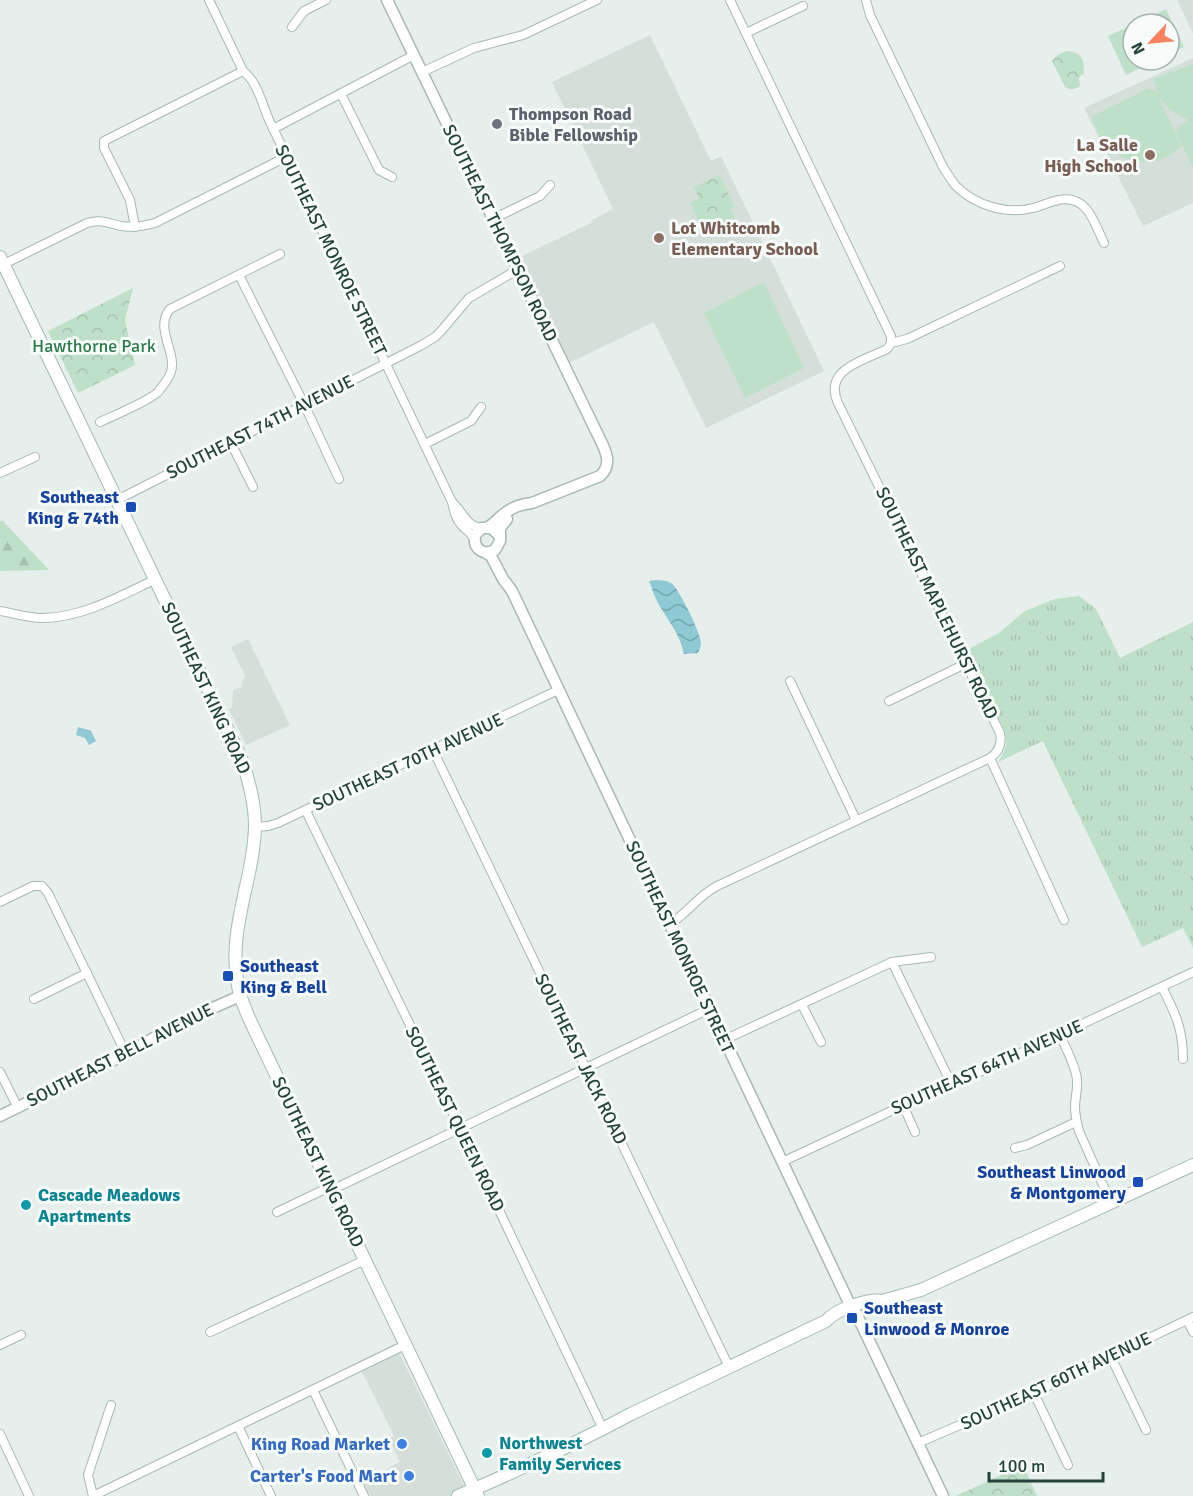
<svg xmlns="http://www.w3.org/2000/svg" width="1193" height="1496" font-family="Signika,sans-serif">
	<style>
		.built { fill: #d4dfda }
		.grass { fill: url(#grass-tufts) }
		.forest { fill: url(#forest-firs) }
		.park { fill: url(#park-crowns) }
		.pitch { fill: #bfe0c8 }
		.water { fill: url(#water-waves) }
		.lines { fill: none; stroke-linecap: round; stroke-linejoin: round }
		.minor-casing { stroke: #a8b8b2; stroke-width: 10 }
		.tertiary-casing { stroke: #a8b8b2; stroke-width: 13 }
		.secondary-casing { stroke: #a4bbb3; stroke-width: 14 }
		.minor { stroke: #fff; stroke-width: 8 }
		.tertiary { stroke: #fff; stroke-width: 10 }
		.secondary { stroke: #fff; stroke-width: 12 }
		.worship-dot { fill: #6b7280; stroke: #f7fbf9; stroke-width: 2 }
		.education-dot { fill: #8d6e63; stroke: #f7fbf9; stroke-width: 2 }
		.transit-dot { fill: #1a4fb4; stroke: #f7fbf9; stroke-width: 2 }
		.culture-dot { fill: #0f9aa8; stroke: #f7fbf9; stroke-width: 2 }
		.shop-dot { fill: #3f7fe0; stroke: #f7fbf9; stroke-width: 2 }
		.labels { text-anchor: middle; stroke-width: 6; stroke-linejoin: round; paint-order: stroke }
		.worship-label { font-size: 18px; font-weight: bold; fill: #5b616d; stroke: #f7fbf9; text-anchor: start }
		.education-label { font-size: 18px; font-weight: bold; fill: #785e54; stroke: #f7fbf9; text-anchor: end }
		.street-label { font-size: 18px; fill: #24423a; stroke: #f7fbf9 }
		.park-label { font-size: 18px; fill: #2d7a4b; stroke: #f7fbf9 }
		.transit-label { font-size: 18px; font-weight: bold; fill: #164399; stroke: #f7fbf9; text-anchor: end }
		.culture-label { font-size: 18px; font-weight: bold; fill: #0d838f; stroke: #f7fbf9; text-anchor: start }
		.shop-label { font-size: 18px; font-weight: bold; fill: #366cbe; stroke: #f7fbf9; text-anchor: end }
	</style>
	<defs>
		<pattern id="grass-tufts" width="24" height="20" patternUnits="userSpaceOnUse" patternTransform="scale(1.5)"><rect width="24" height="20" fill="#bfe0c8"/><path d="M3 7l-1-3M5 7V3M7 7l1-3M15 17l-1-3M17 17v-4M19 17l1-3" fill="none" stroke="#a4c1ad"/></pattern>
		<pattern id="forest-firs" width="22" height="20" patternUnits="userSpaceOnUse" patternTransform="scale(1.5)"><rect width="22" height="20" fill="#bfe0c8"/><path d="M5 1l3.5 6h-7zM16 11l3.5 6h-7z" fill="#a4c1ad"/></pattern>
		<pattern id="park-crowns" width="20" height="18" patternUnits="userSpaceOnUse" patternTransform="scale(1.5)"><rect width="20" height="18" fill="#bfe0c8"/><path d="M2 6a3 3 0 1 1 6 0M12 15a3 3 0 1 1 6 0" fill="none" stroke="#a4c1ad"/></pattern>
		<pattern id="water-waves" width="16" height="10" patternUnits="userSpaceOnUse" patternTransform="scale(1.5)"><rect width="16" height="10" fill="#8ec9d4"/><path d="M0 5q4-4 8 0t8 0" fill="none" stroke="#74a5ad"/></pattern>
	</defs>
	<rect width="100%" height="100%" fill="#e6efeb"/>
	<g class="built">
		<path d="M 1177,0 L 1193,0 L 1193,34 Z"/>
		<path d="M 650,35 L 711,161 L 721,156 L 824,371 L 706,428 L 654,322 L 569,363 L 518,258 L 593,222 L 592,220 L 613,209 L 552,82 Z"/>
		<path d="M 1193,58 L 1193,203 L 1143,226 L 1084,108 Z"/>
		<path d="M 248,639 L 290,725 L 246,745 L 229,709 L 232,708 L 233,690 L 241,687 L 243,679 L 246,677 L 231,647 Z"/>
		<path d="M 395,1344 L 469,1496 L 370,1496 L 363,1481 L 400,1462 L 389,1440 L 394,1436 L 357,1362 Z"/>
	</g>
	<path class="grass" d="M 1079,596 L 1096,609 L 1120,658 L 1193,622 L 1193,948 L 1183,928 L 1142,947 L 1043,741 L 998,762 C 1006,749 1009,744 1004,729 L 965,651 L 999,633 L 1025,611 L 1055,599 Z"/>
	<path class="forest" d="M 0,521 L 3,521 L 49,570 L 0,571 Z"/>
	<g class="park">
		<path d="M 1067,51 C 1083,52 1084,61 1084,74 L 1080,76 L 1079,79 L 1080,86 C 1074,90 1071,90 1065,87 L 1052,61 C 1055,55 1062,53 1067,51 Z"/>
		<path d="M 719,175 L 735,207 L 731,209 L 737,223 L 719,232 L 713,219 L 701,225 L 690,203 L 699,198 L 694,187 Z"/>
		<path d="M 133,288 L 125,320 L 135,365 L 78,393 L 48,331 Z"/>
		<path d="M 1023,1465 L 1037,1496 L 956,1496 Z"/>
	</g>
	<g class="pitch">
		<path d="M 1166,9 L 1184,47 L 1169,54 L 1169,24 L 1134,24 Z"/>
		<path d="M 1133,25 L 1133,60 L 1157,60 L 1126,75 L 1108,36 Z"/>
		<path d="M 1193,64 L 1193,168 L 1175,130 L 1188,120 L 1170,110 L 1159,97 L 1181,146 C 1176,150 1171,154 1166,157 C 1146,167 1120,161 1105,145 C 1098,137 1095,126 1092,116 L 1149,88 L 1156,92 L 1158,94 L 1153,79 Z"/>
		<path d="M 764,282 L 804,368 L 745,398 L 704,313 Z"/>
	</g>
	<g class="water">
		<path d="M 656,580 C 663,581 670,580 674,586 C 681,594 701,633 701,644 C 701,645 699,651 698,653 L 684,654 C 680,634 667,619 658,603 C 654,596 652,588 649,581 Z"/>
		<path d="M 78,727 L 91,731 L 96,741 L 89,745 L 85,738 L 76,735 Z"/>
	</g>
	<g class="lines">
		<defs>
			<g id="minor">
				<path d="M 209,0 L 243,71 C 258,82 262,105 270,122 L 452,502 C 454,511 456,520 463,527 C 468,531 471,533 474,539"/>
				<path d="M 730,0 L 889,332 L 891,336 L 891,343"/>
				<path d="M 866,0 L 870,15 L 943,167 C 947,173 951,180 956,186 C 975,205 1006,215 1033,208 C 1049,204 1064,193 1081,204 C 1092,212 1098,231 1104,243"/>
				<path d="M 292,27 L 304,11 L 326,0"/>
				<path d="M 746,33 L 803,6"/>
				<path d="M 422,72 L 474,48 L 523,35 L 597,0"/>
				<path d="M 341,94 L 379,170 L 392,177"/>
				<path d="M 273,129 L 414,55"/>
				<path d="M 493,219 L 540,196 L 550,185"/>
				<path d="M 135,227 L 130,200 L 104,148 L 104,141 L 243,71"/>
				<path d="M 0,266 L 87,223 C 102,219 108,223 121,226 C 133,228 144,226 155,223 L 286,157"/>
				<path d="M 239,275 L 304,404 L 339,479"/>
				<path d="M 100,422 C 113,416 149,401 158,392 C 162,387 169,378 171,372 C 177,352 154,328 170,309 L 280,254"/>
				<path d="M 231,443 L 253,487"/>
				<path d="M 425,444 L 471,421 L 481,407"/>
				<path d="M 0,473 L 35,457"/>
				<path d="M 117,500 L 420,346 L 435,337 L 441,331 L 469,298 L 517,270"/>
				<path d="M 452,502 C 463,511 466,527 482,528"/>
				<path d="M 0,611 C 13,613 28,618 42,618 C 82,618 120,596 156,579"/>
				<path d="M 790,681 L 856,820"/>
				<path d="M 889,701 L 965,664"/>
				<path d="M 433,750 L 729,1367"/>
				<path d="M 990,758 L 1064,920"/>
				<path d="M 306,811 L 460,1128 L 603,1429"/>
				<path d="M 255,827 L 268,826 L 278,823 L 558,690"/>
				<path d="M 0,902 L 33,886 L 42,886 L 48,893 L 126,1054"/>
				<path d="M 669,924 C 688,914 696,897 717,886 L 990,758 C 999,752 1002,743 1000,733 L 838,403 C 823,370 862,361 885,350 L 888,348 L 891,343 L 907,339 L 1060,266"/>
				<path d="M 892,962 L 951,1083"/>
				<path d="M 1162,987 C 1175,1013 1183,1028 1183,1059"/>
				<path d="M 34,999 L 87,973"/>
				<path d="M 802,1005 L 821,1042"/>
				<path d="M 1060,1035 C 1066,1049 1075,1064 1077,1079 C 1078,1089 1075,1098 1075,1107 C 1075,1116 1077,1123 1079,1131 L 1111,1203"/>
				<path d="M 724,1040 L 892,962 L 931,957"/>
				<path d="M 0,1072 L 18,1108"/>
				<path d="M 903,1105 L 915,1132"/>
				<path d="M 1015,1148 L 1027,1145 L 1076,1122"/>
				<path d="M 782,1162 L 951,1083 L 965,1079 L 1193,972"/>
				<path d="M 277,1212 L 321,1191 L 340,1186 L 709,1009"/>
				<path d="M 1187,1320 L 1193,1332"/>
				<path d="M 210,1332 L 365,1260"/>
				<path d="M 0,1345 L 21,1335"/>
				<path d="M 1111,1357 L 1146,1430"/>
				<path d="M 313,1390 L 364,1496"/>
				<path d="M 1034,1393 L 1068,1465"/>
				<path d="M 238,1426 L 271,1496"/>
				<path d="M 0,1434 L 29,1496"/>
				<path d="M 918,1443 L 1034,1393 L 1193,1317"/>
				<path d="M 93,1496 L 405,1345"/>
				<path d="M 93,1496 L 88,1475 L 111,1405"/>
			</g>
			<g id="tertiary">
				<path d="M 387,0 L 596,431 C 603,446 615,463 600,476 L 532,503 C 522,504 512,507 504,514 C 498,518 494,524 488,527"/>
				<path d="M 499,535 L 491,528 L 482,528 L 475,535 C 473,549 483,556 495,550 L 500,541 L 500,528 L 507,519"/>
				<path d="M 486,553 L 491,556 L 503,579 L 512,591 L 851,1307"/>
				<path d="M 0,1116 L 126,1054 L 181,1022 L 240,996"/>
				<path d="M 856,1313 L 943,1496"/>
			</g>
			<g id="secondary">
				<path d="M 0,257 L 241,758 C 249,780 255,802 255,826 C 254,880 227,929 238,986 C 241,1003 249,1018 256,1033 L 478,1496"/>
				<path d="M 458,1496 C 517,1471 575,1444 631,1414 L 826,1321 C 835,1310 868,1298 882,1301 L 921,1290 L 1193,1165"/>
			</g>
		</defs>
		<use href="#minor" class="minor-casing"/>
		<use href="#tertiary" class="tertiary-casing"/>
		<use href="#secondary" class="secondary-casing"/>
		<use href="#minor" class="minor"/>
		<use href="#tertiary" class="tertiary"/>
		<use href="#secondary" class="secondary"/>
	</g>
	<circle class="worship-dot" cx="497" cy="124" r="6"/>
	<g class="education-dot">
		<circle cx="1150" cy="155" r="6"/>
		<circle cx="659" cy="238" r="6"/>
	</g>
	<g class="transit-dot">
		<rect x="125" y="501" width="12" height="12" rx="3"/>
		<rect x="222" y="970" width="12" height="12" rx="3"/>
		<rect x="1132" y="1176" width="12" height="12" rx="3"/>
		<rect x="846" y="1312" width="12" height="12" rx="3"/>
	</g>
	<g class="culture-dot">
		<circle cx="26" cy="1205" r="6"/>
		<circle cx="487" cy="1453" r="6"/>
	</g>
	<g class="shop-dot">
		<circle cx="402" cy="1444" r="6"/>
		<circle cx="409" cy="1476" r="6"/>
	</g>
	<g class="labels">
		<g class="worship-label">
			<text x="509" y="120">Thompson Road<tspan x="509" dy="21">Bible Fellowship</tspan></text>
		</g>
		<g class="education-label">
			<text x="1138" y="151">La Salle<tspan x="1138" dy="21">High School</tspan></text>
			<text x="671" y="234" text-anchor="start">Lot Whitcomb<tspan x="671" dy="21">Elementary School</tspan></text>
		</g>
		<g class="street-label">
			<text transform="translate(500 233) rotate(64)" y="6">SOUTHEAST THOMPSON ROAD</text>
			<text transform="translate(331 250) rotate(64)" y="6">SOUTHEAST MONROE STREET</text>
			<text transform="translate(260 427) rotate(-27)" y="6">SOUTHEAST 74TH AVENUE</text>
			<text transform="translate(937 603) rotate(64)" y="6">SOUTHEAST MAPLEHURST ROAD</text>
			<text transform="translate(206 688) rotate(65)" y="6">SOUTHEAST KING ROAD</text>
			<text transform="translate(408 762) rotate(-25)" y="6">SOUTHEAST 70TH AVENUE</text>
			<text transform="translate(680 947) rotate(65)" y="6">SOUTHEAST MONROE STREET</text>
			<text transform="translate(120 1055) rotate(-27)" y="6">SOUTHEAST BELL AVENUE</text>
			<text transform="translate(581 1059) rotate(64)" y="6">SOUTHEAST JACK ROAD</text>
			<text transform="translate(987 1067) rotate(-24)" y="6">SOUTHEAST 64TH AVENUE</text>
			<text transform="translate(455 1119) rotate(64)" y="6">SOUTHEAST QUEEN ROAD</text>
			<text transform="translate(318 1162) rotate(64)" y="6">SOUTHEAST KING ROAD</text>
			<text transform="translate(1056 1381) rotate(-25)" y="6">SOUTHEAST 60TH AVENUE</text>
		</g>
		<g class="park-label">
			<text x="94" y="352">Hawthorne Park</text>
		</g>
		<g class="transit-label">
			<text x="119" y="503">Southeast<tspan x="119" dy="21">King &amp; 74th</tspan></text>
			<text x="240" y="972" text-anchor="start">Southeast<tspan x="240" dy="21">King &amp; Bell</tspan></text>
			<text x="1126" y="1178">Southeast Linwood<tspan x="1126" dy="21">&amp; Montgomery</tspan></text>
			<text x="864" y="1314" text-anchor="start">Southeast<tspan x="864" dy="21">Linwood &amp; Monroe</tspan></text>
		</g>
		<g class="culture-label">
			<text x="38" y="1201">Cascade Meadows<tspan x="38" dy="21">Apartments</tspan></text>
			<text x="499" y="1449">Northwest<tspan x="499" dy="21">Family Services</tspan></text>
		</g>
		<g class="shop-label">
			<text x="390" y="1450">King Road Market</text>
			<text x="397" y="1482">Carter's Food Mart</text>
		</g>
	</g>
	<g transform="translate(1151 42) rotate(244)"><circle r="28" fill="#f7fbf9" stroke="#a3b1ad" stroke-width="1.5"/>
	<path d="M0-4.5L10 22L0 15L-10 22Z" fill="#f4845f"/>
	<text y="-9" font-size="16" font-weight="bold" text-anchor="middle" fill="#24423a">N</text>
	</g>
	<path d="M989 1472v9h114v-9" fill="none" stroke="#24423a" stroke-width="3"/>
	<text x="998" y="1472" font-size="18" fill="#24423a" stroke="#f7fbf9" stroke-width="4.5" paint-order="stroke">100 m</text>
</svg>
